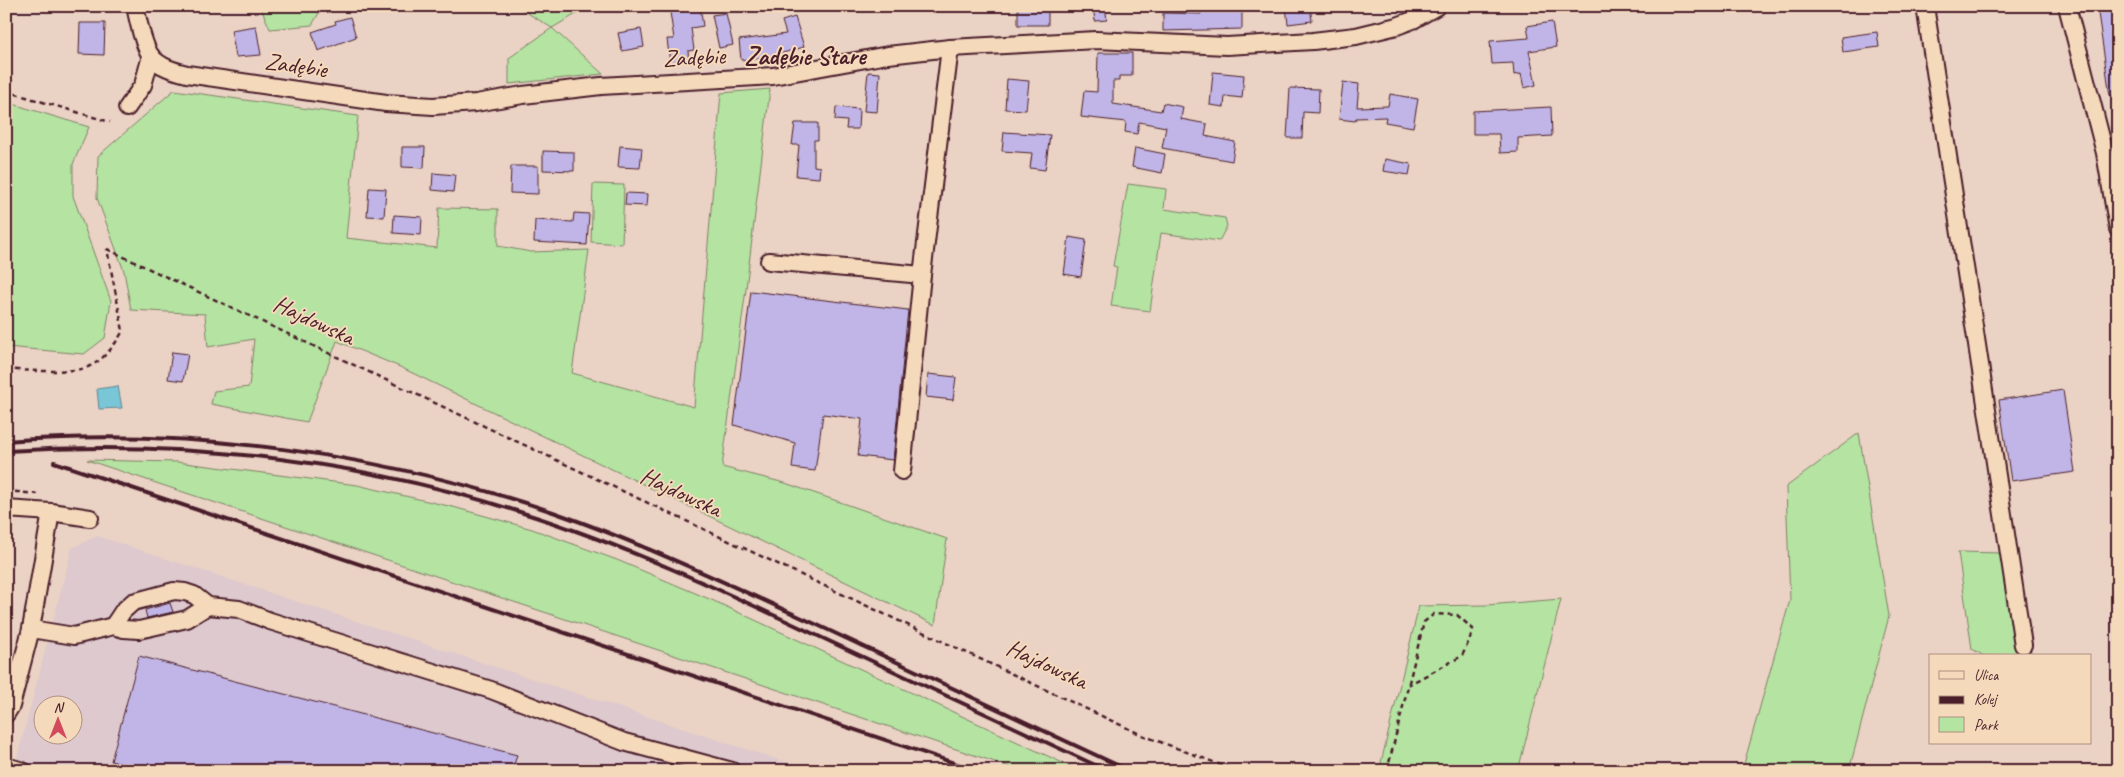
<svg xmlns="http://www.w3.org/2000/svg" width="2124" height="777" font-family="Caveat,sans-serif">
	<style>
		.built { fill: #ddc9ce; fill-rule: evenodd }
		.green { fill: #b4e3a2; stroke: #7f8166 }
		.water { fill: #79c6d7; stroke: #668392 }
		.building { fill: #c0b5e6; stroke: #4a1f2b }
		.lines { fill: none; stroke-linecap: round; stroke-linejoin: round }
		.minor-casing { stroke: #4a1f2b; stroke-width: 20 }
		.path { stroke: #4a1f2b; stroke-width: 2.5; stroke-dasharray: 5 4; stroke-linecap: butt }
		.minor { stroke: #f4d9bb; stroke-width: 16 }
		.rail { stroke: #4a1f2b; stroke-width: 4 }
		.labels { text-anchor: middle; stroke-width: 4; stroke-linejoin: round; paint-order: stroke }
		.street-label { font-size: 24px; fill: #4a1f2b; stroke: #f4d9bb }
		.neighbourhood-label { font-size: 25px; font-weight: bold; fill: #4a1f2b; stroke: #f4d9bb }
	</style>
	<rect width="100%" height="100%" fill="#ead2c4"/>
	<filter id="ink" filterUnits="userSpaceOnUse"><feTurbulence type="fractalNoise" baseFrequency=".02" numOctaves="2"/><feDisplacementMap in="SourceGraphic" scale="10" xChannelSelector="R" yChannelSelector="G"/><feConvolveMatrix kernelMatrix="1 2 1 2 8 2 1 2 1" color-interpolation-filters="sRGB"/></filter>
	<g filter="url(#ink)">
		<path class="built" d="M 97,536 L 812,771 L 14,771 L 72,548 ZM 42,704 L 72,704 L 72,734 L 42,734 Z"/>
		<g class="green">
			<path d="M 260,6 L 323,6 L 312,25 L 270,29 Z"/>
			<path d="M 516,6 L 590,6 L 552,28 L 603,74 L 509,84 L 509,58 L 552,28 Z"/>
			<path d="M 770,89 L 746,289 L 722,467 L 785,483 L 947,539 L 935,625 L 400,367 L 337,341 L 307,422 L 211,404 L 214,391 L 249,387 L 254,339 L 208,347 L 205,314 L 131,310 L 124,271 L 97,198 L 98,156 L 174,90 L 358,116 L 346,238 L 437,248 L 439,208 L 498,209 L 498,246 L 531,252 L 589,250 L 572,373 L 694,407 L 721,93 Z"/>
			<path d="M 6,102 L 89,127 L 73,164 L 73,196 L 111,301 L 105,338 L 84,354 L 6,347 Z"/>
			<path d="M 593,184 L 624,185 L 622,244 L 591,242 Z"/>
			<path d="M 1128,184 L 1166,189 L 1164,209 L 1225,218 L 1227,226 L 1219,241 L 1161,233 L 1150,311 L 1111,306 L 1117,267 L 1113,266 Z"/>
			<path d="M 1859,433 L 1889,616 L 1849,771 L 1742,771 L 1790,600 L 1786,487 Z"/>
			<path d="M 87,460 L 177,462 L 357,485 L 453,507 L 532,529 L 617,560 L 714,601 L 1080,771 L 1022,771 Z"/>
			<path d="M 1958,552 L 2002,553 L 2018,656 L 1984,656 L 1972,649 Z"/>
			<path d="M 1561,599 L 1518,771 L 1379,771 L 1419,606 L 1487,605 Z"/>
		</g>
		<path class="water" d="M 118,386 L 122,408 L 99,409 L 97,389 Z"/>
		<g class="building">
			<path d="M 677,6 L 700,6 L 703,26 L 691,28 L 694,50 L 688,51 L 689,61 L 670,63 L 667,39 L 674,39 L 670,12 L 678,11 Z"/>
			<rect x="1018" y="6" width="30" height="19"/>
			<path d="M 1093,6 L 1105,6 L 1107,20 L 1095,21 Z"/>
			<path d="M 1200,6 L 1242,6 L 1242,29 L 1163,31 L 1163,13 L 1201,14 Z"/>
			<path d="M 1286,6 L 1310,6 L 1312,21 L 1288,24 Z"/>
			<path d="M 2097,6 L 2118,6 L 2118,96 L 2110,96 Z"/>
			<path d="M 726,13 L 733,45 L 719,48 L 712,15 Z"/>
			<path d="M 350,17 L 356,37 L 318,51 L 312,32 L 336,24 L 335,21 Z"/>
			<path d="M 795,17 L 804,47 L 772,56 L 741,60 L 739,40 L 786,34 L 782,21 Z"/>
			<path d="M 1552,22 L 1556,47 L 1529,51 L 1536,85 L 1524,88 L 1521,74 L 1514,75 L 1513,63 L 1492,64 L 1490,41 L 1529,38 L 1527,26 Z"/>
			<path d="M 80,23 L 105,23 L 104,55 L 79,54 Z"/>
			<path d="M 256,26 L 261,55 L 236,57 L 231,30 Z"/>
			<path d="M 641,29 L 644,47 L 622,51 L 618,33 Z"/>
			<path d="M 1877,32 L 1879,47 L 1843,52 L 1841,37 Z"/>
			<path d="M 1098,53 L 1132,53 L 1132,76 L 1119,76 L 1119,81 L 1113,81 L 1113,104 L 1161,111 L 1163,103 L 1183,107 L 1181,119 L 1207,124 L 1205,136 L 1235,142 L 1232,161 L 1162,148 L 1166,127 L 1139,122 L 1137,134 L 1125,132 L 1126,122 L 1081,117 L 1084,91 L 1097,92 Z"/>
			<path d="M 868,72 L 880,73 L 877,112 L 864,111 Z"/>
			<path d="M 1213,72 L 1244,75 L 1242,98 L 1225,96 L 1224,107 L 1210,105 Z"/>
			<path d="M 1007,79 L 1029,81 L 1026,110 L 1005,109 Z"/>
			<path d="M 1343,82 L 1359,84 L 1357,107 L 1388,106 L 1390,94 L 1418,99 L 1413,127 L 1385,122 L 1386,117 L 1356,118 L 1355,121 L 1339,119 Z"/>
			<path d="M 1290,88 L 1319,89 L 1318,113 L 1303,112 L 1302,138 L 1287,138 Z"/>
			<path d="M 836,107 L 859,109 L 858,129 L 846,129 L 847,121 L 835,120 Z"/>
			<path d="M 1551,107 L 1552,136 L 1518,138 L 1518,152 L 1500,153 L 1499,134 L 1473,134 L 1473,111 Z"/>
			<path d="M 795,123 L 818,123 L 818,140 L 814,140 L 814,166 L 820,167 L 819,178 L 796,176 L 799,145 L 792,145 Z"/>
			<path d="M 1004,132 L 1050,135 L 1045,170 L 1030,168 L 1032,153 L 1002,151 Z"/>
			<path d="M 620,146 L 642,148 L 640,168 L 618,167 Z"/>
			<path d="M 402,147 L 425,147 L 424,168 L 402,167 Z"/>
			<path d="M 1135,148 L 1165,154 L 1162,173 L 1132,167 Z"/>
			<path d="M 543,151 L 574,152 L 574,171 L 543,170 Z"/>
			<path d="M 1385,159 L 1411,164 L 1409,175 L 1383,171 Z"/>
			<path d="M 511,166 L 538,166 L 538,194 L 510,193 Z"/>
			<path d="M 433,173 L 455,175 L 453,192 L 432,190 Z"/>
			<path d="M 369,188 L 386,189 L 384,217 L 367,216 Z"/>
			<path d="M 626,193 L 648,194 L 647,206 L 625,205 Z"/>
			<path d="M 574,213 L 589,214 L 587,245 L 534,242 L 535,220 L 573,222 Z"/>
			<path d="M 394,215 L 422,217 L 421,235 L 393,233 Z"/>
			<path d="M 1069,237 L 1086,240 L 1081,277 L 1064,274 Z"/>
			<path d="M 751,291 L 908,310 L 893,460 L 858,456 L 862,419 L 823,414 L 815,471 L 792,468 L 795,443 L 734,425 Z"/>
			<path d="M 172,352 L 188,354 L 183,381 L 168,379 Z"/>
			<path d="M 928,374 L 956,377 L 953,400 L 926,397 Z"/>
			<path d="M 2063,390 L 2075,472 L 2011,481 L 1999,400 Z"/>
			<path d="M 170,603 L 173,612 L 147,618 L 145,610 Z"/>
			<path d="M 139,656 L 517,755 L 512,771 L 149,771 L 111,761 Z"/>
		</g>
		<g class="lines">
			<defs>
				<g id="minor">
					<path d="M 135,6 C 138,20 143,45 151,56 C 159,67 175,71 187,74 L 386,103 L 433,106 L 476,103 L 523,95 L 601,86 L 773,76 L 888,55 L 950,48 L 1096,40 L 1227,46 L 1313,41 L 1356,36 L 1397,26 L 1413,20 L 1437,6"/>
					<path d="M 1925,6 L 2023,645"/>
					<path d="M 2067,6 L 2105,153 L 2118,229"/>
					<path d="M 127,108 L 143,85 L 151,56"/>
					<path d="M 769,261 L 922,275"/>
					<path d="M 902,471 L 922,275 L 950,48"/>
					<path d="M 6,509 L 51,512 L 90,518"/>
					<path d="M 113,626 L 123,611 L 133,602 L 174,591 L 185,592 L 194,595 L 208,606 L 239,609 L 270,621 L 491,690 L 624,742 L 732,771"/>
					<path d="M 31,629 L 74,636 L 113,626 L 124,629 L 139,630 L 187,619 L 208,606"/>
					<path d="M 6,714 L 11,706 L 31,629 L 51,512"/>
					<path d="M 6,766 L 23,771"/>
				</g>
			</defs>
			<use href="#minor" class="minor-casing"/>
			<g class="path">
				<path d="M 6,91 L 110,122"/>
				<path d="M 107,249 L 1142,735 L 1237,771"/>
				<path d="M 6,369 C 21,371 76,373 88,367 C 104,360 114,346 123,331 L 107,249"/>
				<path d="M 6,491 L 37,494"/>
				<path d="M 1387,771 L 1424,622 L 1434,614 L 1457,615 L 1473,629 L 1469,641 L 1462,656 L 1408,685"/>
			</g>
			<use href="#minor" class="minor"/>
			<g class="rail">
				<path d="M 6,441 C 190,427 379,453 553,512 C 641,543 726,583 811,622 C 917,672 1023,722 1130,771"/>
				<path d="M 6,451 C 179,440 354,459 520,512 C 622,544 719,589 816,635 C 913,680 1010,726 1108,771"/>
				<path d="M 54,462 L 978,771"/>
			</g>
		</g>
	</g>
	<g class="labels">
		<g class="street-label">
			<text transform="translate(694 57) rotate(-3)" y="8">Zadębie</text>
			<text transform="translate(296 65) rotate(8)" y="8">Zadębie</text>
			<text transform="translate(314 320) rotate(25)" y="8">Hajdowska</text>
			<text transform="translate(681 492) rotate(25)" y="8">Hajdowska</text>
			<text transform="translate(1047 664) rotate(25)" y="8">Hajdowska</text>
		</g>
		<g class="neighbourhood-label">
			<text x="805" y="64">Zadębie Stare</text>
		</g>
	</g>
	<rect width="2124" height="777" fill="none" stroke="#f4d9bb" stroke-width="25"/>
	<rect x="12" y="12" width="2099" height="752" fill="none" stroke="#4a1f2b" stroke-width="2" filter="url(#ink)"/>
	<rect x="1929" y="654" width="162" height="90" fill="#f4d9bb" stroke="#b08f81"/>
	<rect x="1939" y="671" width="25" height="8" fill="#f4d9bb" stroke="#b08f81"/>
	<text x="1974" y="680" font-size="15" fill="#4a1f2b">Ulica</text>
	<rect x="1939" y="696" width="25" height="8" fill="#4a1f2b" stroke="#b08f81"/>
	<text x="1974" y="704" font-size="15" fill="#4a1f2b">Kolej</text>
	<rect x="1939" y="717" width="25" height="15" fill="#b4e3a2" stroke="#b08f81"/>
	<text x="1974" y="730" font-size="15" fill="#4a1f2b">Park</text>
	<g transform="translate(58 720)"><circle r="24" fill="#f4d9bb" stroke="#b08f81"/>
	<path d="M0-4L9 19L0 12L-9 19Z" fill="#d1495b"/>
	<text y="-8" font-size="14" font-weight="bold" text-anchor="middle" fill="#4a1f2b">N</text>
	</g>
</svg>
